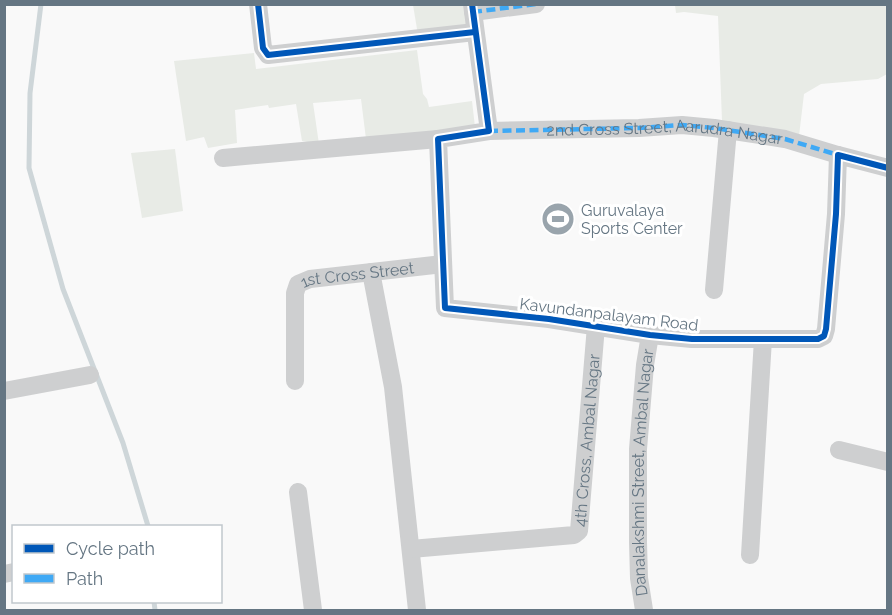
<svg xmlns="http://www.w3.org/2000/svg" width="892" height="615" font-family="Raleway,sans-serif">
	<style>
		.green { fill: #e8ebe6 }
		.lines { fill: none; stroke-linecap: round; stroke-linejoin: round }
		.stream { stroke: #ced6d9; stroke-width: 5 }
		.minor { stroke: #cecfd0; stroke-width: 18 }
		.quiet { stroke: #3fa9f5; stroke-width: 4.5; stroke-dasharray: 9 4.5; stroke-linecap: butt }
		.cycleway-casing { stroke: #fff; stroke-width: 10 }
		.cycleway { stroke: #0057b8; stroke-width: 6 }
		.labels { text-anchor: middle; stroke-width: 6; stroke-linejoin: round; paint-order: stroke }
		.street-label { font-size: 16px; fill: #657683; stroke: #fff }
		.poi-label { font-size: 16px; fill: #657683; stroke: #fff; text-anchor: start }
	</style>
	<rect width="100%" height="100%" fill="#f9f9f9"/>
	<g class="green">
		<path d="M 413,5 L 468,5 L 469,28 L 418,35 Z"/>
		<path d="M 675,5 L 887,5 L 887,74 L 878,79 L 821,84 L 804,94 L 799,136 L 722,121 L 718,16 L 684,12 L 676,13 Z"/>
		<path d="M 417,50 L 423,94 L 427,99 L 429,107 L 472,101 L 475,127 L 366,139 L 361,99 L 313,103 L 319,144 L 302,141 L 296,104 L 269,108 L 268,105 L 235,110 L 237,143 L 208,148 L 204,137 L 186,141 L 174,61 L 254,53 L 256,69 Z"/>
		<path d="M 175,149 L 183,211 L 142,218 L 131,153 Z"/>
	</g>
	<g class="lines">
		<g class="stream">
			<path d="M 41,4 L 30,93 L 29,168 L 63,289 L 123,443 L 148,526"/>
			<path d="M 154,602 L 155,610"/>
		</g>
		<g class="minor">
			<path d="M 258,4 L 263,48 L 268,55 L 475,32"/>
			<path d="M 472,4 L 489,131 L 438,139 L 445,308 L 549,319 L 650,335 L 692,339 L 818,339 L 824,336 L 826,329 L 836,214 L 838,155 L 888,168"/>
			<path d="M 473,12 L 536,4"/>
			<path d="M 489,131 L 639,128 L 682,125 L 714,128 L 785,139 L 838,155"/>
			<path d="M 223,158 L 438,139"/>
			<path d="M 371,272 L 393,387 L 417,610"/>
			<path d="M 714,290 L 728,130"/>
			<path id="s1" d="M 295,381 L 295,293 L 298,284 L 310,279 L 443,264"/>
			<path d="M 4,391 L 90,375"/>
			<path d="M 839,450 L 888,462"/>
			<path d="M 298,492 L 313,610"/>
			<path id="s2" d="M 411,549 L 574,535 L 579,531 L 596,326"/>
			<path d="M 750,555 L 763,339"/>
			<path d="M 4,574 L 14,572"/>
			<path id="s3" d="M 644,610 L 639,578 L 638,542 L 638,449 L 645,365 L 650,335"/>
		</g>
		<g class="quiet">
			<path d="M 473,12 L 536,4"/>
			<path id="s4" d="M 489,131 L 639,128 L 682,125 L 714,128 L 785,139 L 838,155"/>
		</g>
		<defs>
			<g id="cycleway">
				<path d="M 258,4 L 263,48 L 268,55 L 475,32"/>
				<path d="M 472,4 L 489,131 L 438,139 L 445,308 L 549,319 L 650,335 L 692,339 L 818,339 L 824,336 L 826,329 L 836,214 L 838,155 L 888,168"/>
			</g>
		</defs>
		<use href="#cycleway" class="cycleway-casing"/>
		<use href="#cycleway" class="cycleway"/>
	</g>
	<defs>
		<symbol id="stadium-disc" viewBox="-11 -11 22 22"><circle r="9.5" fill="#99a4ac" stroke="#fff"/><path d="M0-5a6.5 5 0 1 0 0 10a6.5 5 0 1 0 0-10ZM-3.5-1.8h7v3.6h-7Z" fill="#fff"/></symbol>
	</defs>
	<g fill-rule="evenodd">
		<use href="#stadium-disc" x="539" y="200" width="38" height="38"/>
	</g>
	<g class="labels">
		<g class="street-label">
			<text dy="6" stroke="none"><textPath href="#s4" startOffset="176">2nd Cross Street, Aarudra Nagar</textPath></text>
			<text dy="6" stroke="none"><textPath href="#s1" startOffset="158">1st Cross Street</textPath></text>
			<text transform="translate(609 314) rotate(7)" y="6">Kavundanpalayam Road</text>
			<text dy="6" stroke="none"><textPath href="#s2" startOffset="261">4th Cross, Ambal Nagar</textPath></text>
			<text dy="6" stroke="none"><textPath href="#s3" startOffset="138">Danalakshmi Street, Ambal Nagar</textPath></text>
		</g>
		<g class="poi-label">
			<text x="581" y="216">Guruvalaya<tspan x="581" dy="18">Sports Center</tspan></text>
		</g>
	</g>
	<rect width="892" height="615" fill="none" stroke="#657683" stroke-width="12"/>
	<rect x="12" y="525" width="210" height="78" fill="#ffffff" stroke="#c1c8cd" stroke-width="1.5"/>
	<rect x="24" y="544" width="30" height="9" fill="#0057b8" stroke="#c1c8cd" stroke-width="1.5"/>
	<text x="66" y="555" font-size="18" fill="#657683">Cycle path</text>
	<rect x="24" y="574" width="30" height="9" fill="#3fa9f5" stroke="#c1c8cd" stroke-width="1.5"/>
	<text x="66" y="585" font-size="18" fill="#657683">Path</text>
</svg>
